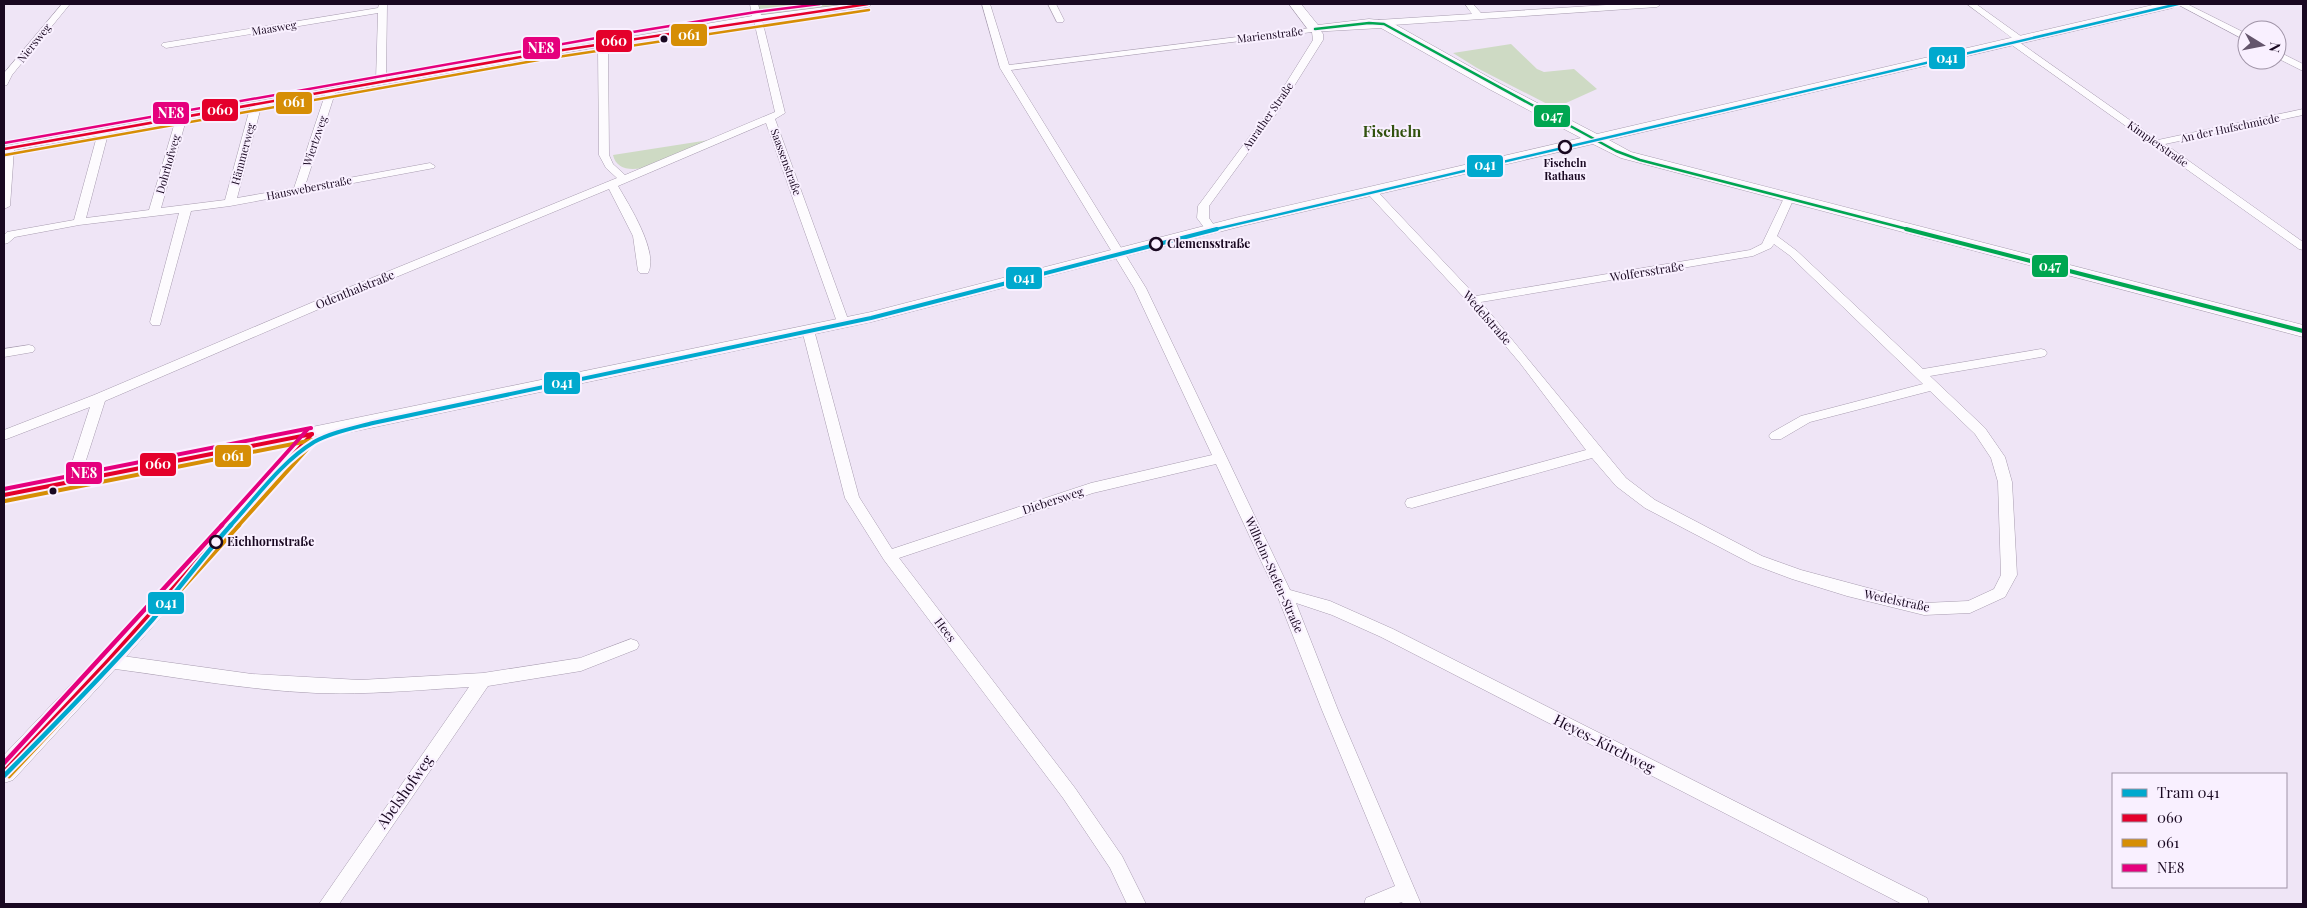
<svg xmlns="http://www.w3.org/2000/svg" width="2307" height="908" font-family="'Playfair Display',serif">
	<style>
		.green { fill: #cedac4 }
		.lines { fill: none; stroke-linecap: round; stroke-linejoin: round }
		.street-casing { stroke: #a89cb0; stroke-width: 1 }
		.secondary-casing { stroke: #a89cb0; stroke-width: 1 }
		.street { fill: #fdfbfe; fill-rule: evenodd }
		.secondary { fill: #fdfbfe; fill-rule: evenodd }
		.bus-1-far2-casing { stroke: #f9f0ff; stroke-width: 5 }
		.bus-1-far1-casing { stroke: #f9f0ff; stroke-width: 8 }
		.bus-1-casing { stroke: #f9f0ff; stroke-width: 8 }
		.bus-2-far2-casing { stroke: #f9f0ff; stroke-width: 5 }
		.bus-2-far1-casing { stroke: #f9f0ff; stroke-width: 8 }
		.bus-2-casing { stroke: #f9f0ff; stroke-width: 8 }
		.bus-3-far2-casing { stroke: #f9f0ff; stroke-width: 5 }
		.bus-3-far1-casing { stroke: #f9f0ff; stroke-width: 8 }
		.bus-3-casing { stroke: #f9f0ff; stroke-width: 8 }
		.bus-4-far1-casing { stroke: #f9f0ff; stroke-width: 5 }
		.bus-4-casing { stroke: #f9f0ff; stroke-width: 8 }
		.bus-1-far2 { stroke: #e4002b; stroke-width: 2.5 }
		.bus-1-far1 { stroke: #e4002b; stroke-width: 4 }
		.bus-1 { stroke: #e4002b; stroke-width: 4.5 }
		.bus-2-far2 { stroke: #d68e05; stroke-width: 2.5 }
		.bus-2-far1 { stroke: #d68e05; stroke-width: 4 }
		.bus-2 { stroke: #d68e05; stroke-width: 4.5 }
		.bus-3-far2 { stroke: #e5007d; stroke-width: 2.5 }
		.bus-3-far1 { stroke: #e5007d; stroke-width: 4 }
		.bus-3 { stroke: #e5007d; stroke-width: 4.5 }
		.bus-4-far1 { stroke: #00a651; stroke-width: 2.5 }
		.bus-4 { stroke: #00a651; stroke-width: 4 }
		.tram-1-far2-casing { stroke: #f9f0ff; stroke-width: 5 }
		.tram-1-far1-casing { stroke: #f9f0ff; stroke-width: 8 }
		.tram-1-casing { stroke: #f9f0ff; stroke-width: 8 }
		.tram-1-far2 { stroke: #00a9ce; stroke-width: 2.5 }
		.tram-1-far1 { stroke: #00a9ce; stroke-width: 4 }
		.tram-1 { stroke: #00a9ce; stroke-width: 4.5 }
		.bus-dot { fill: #190821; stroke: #f9f0ff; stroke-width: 2 }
		.stop-dot { fill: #f9f0ff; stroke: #190821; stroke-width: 2.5 }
		.labels { text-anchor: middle; stroke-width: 4; stroke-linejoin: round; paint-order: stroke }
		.far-street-label { font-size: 11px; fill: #190821; stroke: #f9f0ff }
		.far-stop-label { font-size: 11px; font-weight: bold; fill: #190821; stroke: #f9f0ff }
		.stop-label { font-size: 12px; font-weight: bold; fill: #190821; stroke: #f9f0ff; text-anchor: start }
		.street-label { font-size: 12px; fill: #190821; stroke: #f9f0ff }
		.far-district-label { font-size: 15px; font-weight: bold; fill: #31510e; stroke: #f9f0ff }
		.near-street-label { font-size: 15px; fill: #190821; stroke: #f9f0ff }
		.line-badge { stroke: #f9f0ff; stroke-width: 2 }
		.badge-label { font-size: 14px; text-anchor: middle; font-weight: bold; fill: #fff }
	</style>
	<rect width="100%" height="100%" fill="#efe5f6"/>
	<g class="green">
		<path d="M 758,4 L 852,4 L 760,15 Z"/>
		<path d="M 1511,44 L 1537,69 L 1544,72 L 1574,69 L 1597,89 L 1555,108 L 1477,68 L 1453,53 Z"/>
		<path d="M 709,140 C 691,149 621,190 613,155 Z"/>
	</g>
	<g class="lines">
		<defs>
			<g id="street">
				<path d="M 62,4 L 70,4 L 12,75 L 7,85 L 4,86 L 5,72 Z"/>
				<path d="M 379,4 L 387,4 L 386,79 L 752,16 L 750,4 L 758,4 L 761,15 L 849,4 L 872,4 L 868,7 L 762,20 L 785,113 L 775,119 L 849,322 L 847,325 L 843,326 L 837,322 L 766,123 L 618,186 C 629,205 659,252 648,273 L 640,273 L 638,271 L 633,236 L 609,189 L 326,306 L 105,401 L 78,485 L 68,485 L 66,481 L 90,407 L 4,440 L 4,430 L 94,395 L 318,300 L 617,178 L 606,168 L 599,155 L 598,47 L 335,93 L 305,186 L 430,163 L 435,166 L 434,168 L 230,206 L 191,211 L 160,325 L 152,325 L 150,322 L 179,213 L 79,225 L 15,237 L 8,243 L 4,244 L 4,235 L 7,232 L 74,220 L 97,136 L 14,150 L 10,206 L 4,209 L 4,146 L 376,80 L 378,13 L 166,48 L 161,45 L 163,43 L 378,8 ZM 754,21 L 775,112 L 625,175 L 613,164 L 609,155 L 608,45 ZM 325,95 L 294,188 L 237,198 L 261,107 ZM 250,108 L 225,200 L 161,208 L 186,120 ZM 175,122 L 149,210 L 86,218 L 108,134 Z"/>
				<path d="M 982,4 L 990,4 L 1009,65 L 1318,27 L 1323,34 L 1323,40 L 1279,110 L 1209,206 L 1209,218 L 1216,228 L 1210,231 L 1206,230 L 1197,218 L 1198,206 L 1270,109 L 1313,40 L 1312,32 L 1011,70 L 1146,288 L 1290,590 L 1330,601 L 1393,629 L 1927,898 L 1929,904 L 1902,904 L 1381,637 L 1332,615 L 1296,603 L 1338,710 L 1421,904 L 1403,904 L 1402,902 L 1395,904 L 1364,904 L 1366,898 L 1395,886 L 1322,710 L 1277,595 L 1216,464 L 1093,493 L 899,558 L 1075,788 L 1122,856 L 1146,904 L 1127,904 L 1110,868 L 1063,798 L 884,560 L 845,498 L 802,330 L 808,326 L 814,330 L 859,497 L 892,549 L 1091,483 L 1212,455 L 1134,288 L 1000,68 Z"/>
				<path d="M 1048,4 L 1056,4 L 1064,20 L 1063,22 L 1057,22 Z"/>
				<path d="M 1465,4 L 1473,4 L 1481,13 L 1622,4 L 1661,4 L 1657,7 L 1378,26 L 1374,23 L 1378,20 L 1472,14 Z"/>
				<path d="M 1967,4 L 1976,4 L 2022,37 L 2024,39 L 2019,42 L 2158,140 L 2303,109 L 2303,115 L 2165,144 L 2303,242 L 2303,250 L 2299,249 L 2009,43 L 2009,39 L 2012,38 Z"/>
				<path d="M 2177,4 L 2187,4 L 2247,34 L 2247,41 Z"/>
				<path d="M 2277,51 L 2303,64 L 2303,71 L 2277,58 Z"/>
				<path d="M 1371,188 L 1375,189 L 1476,296 L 1750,250 L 1762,244 L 1784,198 L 1789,195 L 1794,198 L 1777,236 L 1797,251 L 1923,369 L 2041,349 L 2045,350 L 2047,353 L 2045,356 L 2041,357 L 1930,376 L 1985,428 L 2005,457 L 2012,482 L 2017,575 L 2005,597 L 1970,613 L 1924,615 L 1847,596 L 1792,579 L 1752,564 L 1645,508 L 1616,486 L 1592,458 L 1412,508 L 1407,507 L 1405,503 L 1407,499 L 1586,450 L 1520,363 L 1469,303 L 1367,193 L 1367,189 ZM 1774,244 L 1789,255 L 1923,384 L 1801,416 L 1771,433 L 1769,436 L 1771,439 L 1781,439 L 1810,422 L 1930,391 L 1975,434 L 1991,458 L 1998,482 L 2001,575 L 1994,589 L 1968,601 L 1924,603 L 1801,570 L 1762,556 L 1655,500 L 1626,478 L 1481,302 L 1753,256 L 1771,248 Z"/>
				<path d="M 29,345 L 33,346 L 35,349 L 33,352 L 4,357 L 4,349 Z"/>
				<path d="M 631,639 L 637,641 L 639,645 L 637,649 L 581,671 L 488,686 L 339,904 L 319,904 L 469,687 C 418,690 367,695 316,693 C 246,690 177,677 108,668 L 102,666 L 100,661 L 102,656 L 108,654 L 252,674 L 360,680 L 483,673 L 580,658 Z"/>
			</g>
			<path id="secondary" d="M 1289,4 L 1301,4 L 1318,25 L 1369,19 L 1389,21 L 1499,83 L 1597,134 L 2157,4 L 2178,4 L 2172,8 L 1609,140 L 1631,152 L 2303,325 L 2303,337 L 1621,158 L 1593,144 L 1242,226 L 871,322 L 318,439 L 116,668 L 13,780 L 4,783 L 4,755 L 100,654 L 291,445 L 4,502 L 4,488 L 312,427 L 871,312 L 1239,217 L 1581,138 L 1489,89 L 1381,28 L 1310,32 Z"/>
		</defs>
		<use href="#street" class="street-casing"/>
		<use href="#secondary" class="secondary-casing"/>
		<use href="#street" class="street"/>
		<use href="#secondary" class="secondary"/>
		<defs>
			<path id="bus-1-far2" d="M 4,149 L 543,53 L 868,4"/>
			<g id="bus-1-far1">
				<path d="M 4,495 L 312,434"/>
				<path d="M 229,526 L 312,434"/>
			</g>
			<path id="bus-1" d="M 4,772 L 108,661 L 230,525"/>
			<path id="bus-2-far2" d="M 5,155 L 544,59 L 869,10"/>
			<g id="bus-2-far1">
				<path d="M 5,501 L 313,440"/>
				<path d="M 238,526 L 317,438"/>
			</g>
			<path id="bus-2" d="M 9,776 L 113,665 L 239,525"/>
			<path id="bus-3-far2" d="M 4,143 L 602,37 L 756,12 L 820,4"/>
			<g id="bus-3-far1">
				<path d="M 4,489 L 311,428"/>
				<path d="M 221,526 L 307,430"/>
			</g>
			<path id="bus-3" d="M 4,763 L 222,525"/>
			<path id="bus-4-far1" d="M 1315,29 L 1369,23 L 1384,24 L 1616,151 L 1640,160 L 1911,230"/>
			<path id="bus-4" d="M 1906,229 L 2303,331"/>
		</defs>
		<use href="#bus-1-far2" class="bus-1-far2-casing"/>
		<use href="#bus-1-far1" class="bus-1-far1-casing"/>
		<use href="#bus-1" class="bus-1-casing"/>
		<use href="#bus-2-far2" class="bus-2-far2-casing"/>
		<use href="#bus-2-far1" class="bus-2-far1-casing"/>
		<use href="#bus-2" class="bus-2-casing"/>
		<use href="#bus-3-far2" class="bus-3-far2-casing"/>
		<use href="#bus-3-far1" class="bus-3-far1-casing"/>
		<use href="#bus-3" class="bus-3-casing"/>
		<use href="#bus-4-far1" class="bus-4-far1-casing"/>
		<use href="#bus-4" class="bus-4-casing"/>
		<use href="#bus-1-far2" class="bus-1-far2"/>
		<use href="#bus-1-far1" class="bus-1-far1"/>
		<use href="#bus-1" class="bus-1"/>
		<use href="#bus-2-far2" class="bus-2-far2"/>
		<use href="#bus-2-far1" class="bus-2-far1"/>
		<use href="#bus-2" class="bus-2"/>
		<use href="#bus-3-far2" class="bus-3-far2"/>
		<use href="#bus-3-far1" class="bus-3-far1"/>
		<use href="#bus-3" class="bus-3"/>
		<use href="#bus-4-far1" class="bus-4-far1"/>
		<use href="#bus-4" class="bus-4"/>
		<defs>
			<path id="tram-1-far2" d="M 1212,230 L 2178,4"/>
			<path id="tram-1-far1" d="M 230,526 C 256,498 281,462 314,442 C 332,432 354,428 373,423 L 871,318 L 1217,229"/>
			<path id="tram-1" d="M 4,776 C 55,724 106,673 153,619 C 180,588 204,555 231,525"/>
		</defs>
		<use href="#tram-1-far2" class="tram-1-far2-casing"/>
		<use href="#tram-1-far1" class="tram-1-far1-casing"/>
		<use href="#tram-1" class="tram-1-casing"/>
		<use href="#tram-1-far2" class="tram-1-far2"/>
		<use href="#tram-1-far1" class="tram-1-far1"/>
		<use href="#tram-1" class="tram-1"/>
	</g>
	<g class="bus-dot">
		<circle cx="664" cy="39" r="4.5"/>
		<circle cx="53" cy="491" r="4.5"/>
	</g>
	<g class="stop-dot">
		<circle cx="1565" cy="147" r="6"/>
		<circle cx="1156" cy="244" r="6"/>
		<circle cx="216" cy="542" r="6"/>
	</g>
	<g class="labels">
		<g class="far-street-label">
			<text transform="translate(274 28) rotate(-9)" y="4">Maasweg</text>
			<text transform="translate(1270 35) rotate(-7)" y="4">Marienstraße</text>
			<text transform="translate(34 43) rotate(-51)" y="4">Niersweg</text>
			<text transform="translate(1268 116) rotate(-55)" y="4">Anrather Straße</text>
			<text transform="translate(2230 128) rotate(-12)" y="4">An der Hufschmiede</text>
			<text transform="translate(315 141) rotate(-71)" y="4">Wiertzweg</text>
			<text transform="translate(2158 144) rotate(35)" y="4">Kimplerstraße</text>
			<text transform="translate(243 154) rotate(-75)" y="4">Hämmerweg</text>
			<text transform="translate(786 162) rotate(70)" y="4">Saassenstraße</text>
			<text transform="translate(168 164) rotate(-74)" y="4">Dohrhofweg</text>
			<text transform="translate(309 188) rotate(-11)" y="4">Hausweberstraße</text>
		</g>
		<g class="far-stop-label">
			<text x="1565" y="167">Fischeln<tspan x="1565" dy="13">Rathaus</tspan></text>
		</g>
		<g class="stop-label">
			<text x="1167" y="248">Clemensstraße</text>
			<text x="227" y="546">Eichhornstraße</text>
		</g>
		<g class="street-label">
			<text transform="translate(1647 272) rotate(-9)" y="4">Wolfersstraße</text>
			<text transform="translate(355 290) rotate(-22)" y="4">Odenthalstraße</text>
			<text transform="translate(1487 318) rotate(49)" y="4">Wedelstraße</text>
			<text transform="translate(1053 501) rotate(-18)" y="4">Diebersweg</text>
			<text transform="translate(1274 575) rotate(66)" y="4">Wilhelm-Stefen-Straße</text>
			<text transform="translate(1897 601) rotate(12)" y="4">Wedelstraße</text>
			<text transform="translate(945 630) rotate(53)" y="4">Hees</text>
		</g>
		<g class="far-district-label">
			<text x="1392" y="137">Fischeln</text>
		</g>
		<g class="near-street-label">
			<text transform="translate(1604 744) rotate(27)" y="5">Heyes-Kirchweg</text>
			<text transform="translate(405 792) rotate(-55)" y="5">Abelshofweg</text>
		</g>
	</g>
	<g class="line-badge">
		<rect x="670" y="23" width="38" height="24" rx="5" fill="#d68e05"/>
		<rect x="595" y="29" width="38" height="24" rx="5" fill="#e4002b"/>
		<rect x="522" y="36" width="39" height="24" rx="5" fill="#e5007d"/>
		<rect x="1928" y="46" width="38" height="24" rx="5" fill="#00a9ce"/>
		<rect x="275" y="91" width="38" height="24" rx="5" fill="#d68e05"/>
		<rect x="201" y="98" width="38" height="24" rx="5" fill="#e4002b"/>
		<rect x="152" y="101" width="38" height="24" rx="5" fill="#e5007d"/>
		<rect x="1533" y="104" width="38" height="24" rx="5" fill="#00a651"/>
		<rect x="1466" y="154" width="38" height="24" rx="5" fill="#00a9ce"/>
		<rect x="2031" y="254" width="38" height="24" rx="5" fill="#00a651"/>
		<rect x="1005" y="266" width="38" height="24" rx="5" fill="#00a9ce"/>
		<rect x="543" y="371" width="38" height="24" rx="5" fill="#00a9ce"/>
		<rect x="214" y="444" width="38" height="24" rx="5" fill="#d68e05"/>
		<rect x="139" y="452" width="38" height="25" rx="5" fill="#e4002b"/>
		<rect x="65" y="461" width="38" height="24" rx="5" fill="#e5007d"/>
		<rect x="147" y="591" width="38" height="24" rx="5" fill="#00a9ce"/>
	</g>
	<g class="badge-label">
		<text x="689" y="40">061</text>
		<text x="614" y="46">060</text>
		<text x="541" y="53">NE8</text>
		<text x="1947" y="63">041</text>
		<text x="294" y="107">061</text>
		<text x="220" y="115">060</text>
		<text x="171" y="118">NE8</text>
		<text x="1552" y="121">047</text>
		<text x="1485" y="170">041</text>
		<text x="2050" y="271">047</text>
		<text x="1024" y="283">041</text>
		<text x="562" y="388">041</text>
		<text x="233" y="461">061</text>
		<text x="158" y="469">060</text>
		<text x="84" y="478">NE8</text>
		<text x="166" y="608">041</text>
	</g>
	<rect width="2307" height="908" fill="none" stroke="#190821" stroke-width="10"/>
	<rect x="2112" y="773" width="175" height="115" fill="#f9f0ff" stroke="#9f93a6"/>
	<rect x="2122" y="789" width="25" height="8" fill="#00a9ce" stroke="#9f93a6"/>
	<text x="2157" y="798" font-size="15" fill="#190821">Tram 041</text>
	<rect x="2122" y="814" width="25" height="8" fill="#e4002b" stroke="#9f93a6"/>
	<text x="2157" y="823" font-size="15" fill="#190821">060</text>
	<rect x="2122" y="839" width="25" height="8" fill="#d68e05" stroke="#9f93a6"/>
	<text x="2157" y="848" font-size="15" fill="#190821">061</text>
	<rect x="2122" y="864" width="25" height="8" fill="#e5007d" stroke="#9f93a6"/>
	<text x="2157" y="873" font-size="15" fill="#190821">NE8</text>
	<g transform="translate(2262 45) rotate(100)"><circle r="24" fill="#f9f0ff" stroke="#9f93a6"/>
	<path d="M0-4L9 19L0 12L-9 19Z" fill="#64556c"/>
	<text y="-8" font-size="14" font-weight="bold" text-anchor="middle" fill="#190821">N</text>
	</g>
</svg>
